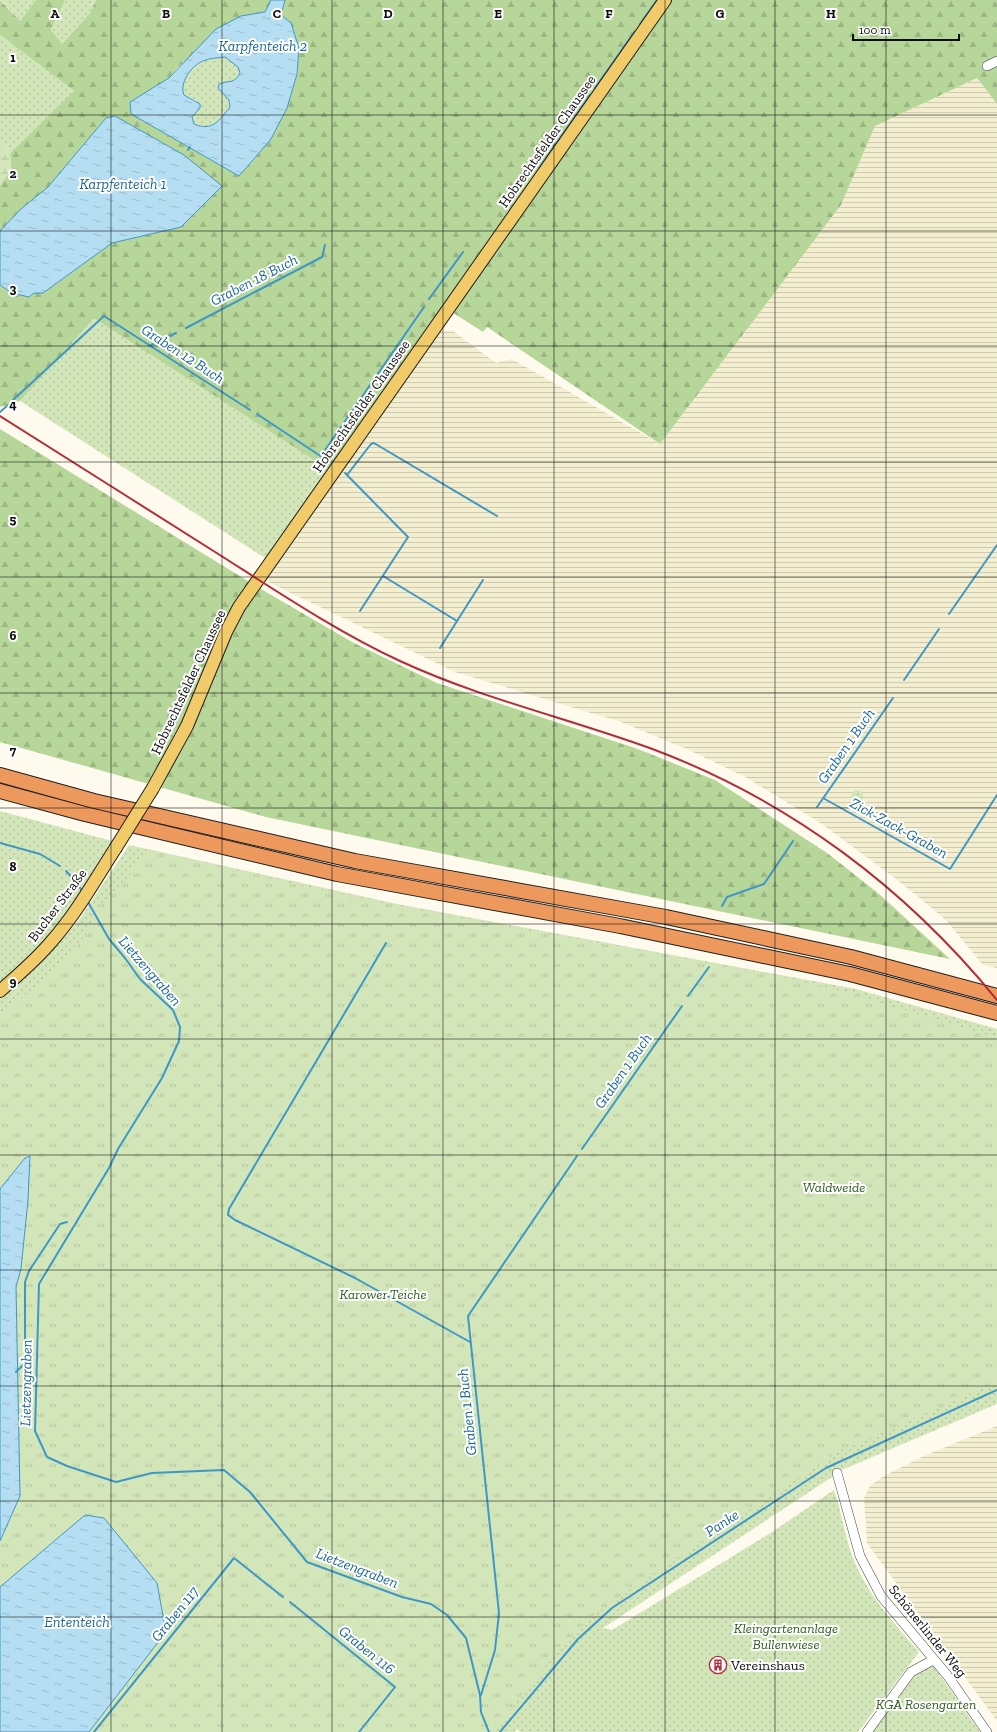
<svg xmlns="http://www.w3.org/2000/svg" width="997" height="1732" font-family="'Zilla Slab',serif">
	<style>
		.farmland { fill: url(#farmland-rules) }
		.grass { fill: url(#grass-dots) }
		.forest { fill: url(#forest-firs) }
		.wetland { fill: url(#wetland-marsh) }
		.park { fill: url(#park-tufts) }
		.water { fill: url(#water-ripples); stroke: #3f97c6; fill-rule: evenodd }
		.lines { fill: none; stroke-linecap: round; stroke-linejoin: round }
		.stream { stroke: #3f97c6; stroke-width: 2 }
		.minor-casing { stroke: #404040; stroke-width: 10 }
		.major-casing { stroke: #1e1e1e; stroke-width: 14 }
		.highway-casing { stroke: #1e1e1e; stroke-width: 16 }
		.minor { stroke: #fff; stroke-width: 9 }
		.major { stroke: #f1ca6a; stroke-width: 12 }
		.highway { stroke: #ed985d; stroke-width: 14 }
		.rail { stroke: #b52c39; stroke-width: 2 }
		.major-bridge-casing { stroke: #1e1e1e; stroke-width: 14; stroke-linecap: butt }
		.major-bridge { stroke: #f1ca6a; stroke-width: 12 }
		.grid { fill: none; stroke: #0d0d0d; stroke-width: 1; stroke-opacity: 0.55 }
		.labels { text-anchor: middle; stroke-width: 4; stroke-linejoin: round; paint-order: stroke }
		.street-label { font-size: 14px; fill: #0d0d0d; stroke: #fff }
		.park-label { font-size: 14px; font-style: italic; fill: #316121; stroke: #fff }
		.poi-label { font-size: 14px; fill: #0d0d0d; stroke: #fff; text-anchor: start }
		.water-label { font-size: 15px; font-style: italic; fill: #1d6897; stroke: #fff }
		.grid-label { font-size: 13px; text-anchor: middle; font-weight: bold; fill: #0d0d0d; stroke: #fff; stroke-width: 4; stroke-linejoin: round; paint-order: stroke }
	</style>
	<defs>
		<pattern id="farmland-rules" width="6" height="5" patternUnits="userSpaceOnUse"><rect width="6" height="5" fill="#f2eecf"/><path d="M0 2.5h6" fill="none" stroke="#cecbb1"/></pattern>
		<pattern id="grass-dots" width="8" height="8" patternUnits="userSpaceOnUse"><rect width="8" height="8" fill="#d3e6b9"/><path d="M2 2h.1M6 6h.1" fill="none" stroke="#b4c49e" stroke-width="1.8" stroke-linecap="round"/></pattern>
		<pattern id="forest-firs" width="22" height="20" patternUnits="userSpaceOnUse"><rect width="22" height="20" fill="#b7d699"/><path d="M5 1l3.5 6h-7zM16 11l3.5 6h-7z" fill="#9cb683"/></pattern>
		<pattern id="wetland-marsh" width="20" height="14" patternUnits="userSpaceOnUse"><rect width="20" height="14" fill="#d3e6b9"/><path d="M1 5h8M5 5V1M11 12h8M15 12V8" fill="none" stroke="#b4c49e"/></pattern>
		<pattern id="park-tufts" width="24" height="20" patternUnits="userSpaceOnUse"><rect width="24" height="20" fill="#d3e6b9"/><path d="M3 7l-1-3M5 7V3M7 7l1-3M15 17l-1-3M17 17v-4M19 17l1-3" fill="none" stroke="#b4c49e"/></pattern>
		<pattern id="water-ripples" width="26" height="14" patternUnits="userSpaceOnUse"><rect width="26" height="14" fill="#b5def3"/><path d="M2 4q2-2 4 0t4 0M15 11q2-2 4 0t4 0" fill="none" stroke="#9abdcf"/></pattern>
	</defs>
	<rect width="100%" height="100%" fill="#fefaed"/>
	<g class="farmland">
		<path d="M 977,78 L 997,104 L 997,968 L 983,965 L 945,919 L 895,878 L 819,822 L 747,778 L 689,750 L 621,722 L 455,672 L 262,579 L 441,331 L 453,331 L 496,363 L 512,359 L 660,444 L 841,205 L 875,126 Z"/>
		<path d="M 997,1426 L 997,1721 L 867,1543 L 864,1498 L 870,1486 L 882,1477 L 924,1456 Z"/>
	</g>
	<g class="grass">
		<path d="M 1,0 L 36,0 L 20,21 Z"/>
		<path d="M 65,0 L 96,0 L 90,13 L 62,44 L 51,30 Z"/>
		<path d="M 0,35 L 74,91 L 10,153 L 0,143 Z"/>
		<path d="M 225,57 L 238,67 L 240,73 C 236,82 232,82 223,83 L 218,88 L 229,100 L 230,107 C 219,120 213,132 194,124 L 192,117 L 200,108 L 195,100 L 184,95 C 179,83 191,66 203,61 C 210,58 217,58 225,57 Z"/>
		<path d="M 94,317 L 331,471 L 265,558 L 20,401 Z"/>
		<circle cx="857" cy="796" r="6"/>
		<path d="M 0,811 L 116,842 L 67,918 L 32,957 L 0,986 Z"/>
		<path d="M 129,845 L 397,904 L 856,989 L 997,1029 L 997,1404 L 844,1469 L 603,1628 L 612,1630 L 769,1534 L 834,1490 C 842,1512 844,1535 853,1558 C 867,1594 894,1623 919,1652 L 858,1732 L 520,1732 L 517,1729 L 515,1732 L 89,1732 L 0,1071 L 0,997 L 42,961 L 79,920 Z"/>
		<path d="M 932,1664 L 980,1732 L 872,1732 L 914,1673 Z"/>
	</g>
	<g class="forest">
		<path d="M 0,0 L 20,21 L 36,0 L 65,0 L 51,30 L 62,44 L 90,13 L 96,0 L 271,0 L 265,12 L 241,16 L 178,67 L 169,78 L 130,102 L 190,147 L 239,176 L 271,139 L 287,108 L 297,74 L 299,48 L 291,23 L 281,15 L 285,0 L 997,0 L 997,104 L 977,78 L 875,126 L 841,205 L 660,444 L 487,327 L 483,332 L 444,307 L 331,471 L 94,318 L 20,401 L 0,407 L 0,285 L 12,293 L 29,297 L 34,293 L 43,293 L 112,243 L 181,227 L 184,155 L 115,116 L 106,118 L 48,187 L 21,209 L 0,231 L 0,185 L 11,170 L 10,153 L 74,91 L 0,35 Z"/>
		<path d="M 0,429 L 261,589 L 352,642 L 437,683 L 638,749 L 715,780 L 827,853 L 878,893 L 950,959 L 266,817 L 0,742 Z"/>
	</g>
	<path class="wetland" d="M 0,143 L 10,153 L 11,170 L 0,185 Z"/>
	<path class="park" d="M 148,849 L 302,886 L 447,916 L 759,972 L 864,996 L 875,1001 L 997,1038 L 997,1382 L 845,1449 L 831,1453 L 832,1457 L 791,1482 L 605,1606 C 562,1641 530,1686 495,1729 L 487,1732 L 0,1732 L 0,1016 L 67,960 L 87,932 L 91,924 L 91,911 L 97,903 L 107,902 L 114,892 L 117,893 Z"/>
	<g class="water">
		<path d="M 271,0 L 285,0 L 281,15 L 291,23 L 299,48 L 297,74 L 287,108 L 271,139 L 239,176 L 131,114 L 130,102 L 169,78 L 216,29 L 241,16 L 265,12 ZM 225,57 L 238,67 L 240,73 C 235,84 229,80 219,84 L 218,88 L 229,100 L 230,107 C 219,120 213,132 194,124 L 192,117 L 200,108 L 200,104 L 184,95 C 179,83 191,66 203,61 C 210,58 217,58 225,57 Z"/>
		<path d="M 115,116 L 184,155 L 222,186 L 181,227 L 112,243 L 43,293 L 34,293 L 29,297 L 12,293 L 0,285 L 0,231 L 21,209 L 48,187 L 106,118 Z"/>
		<path d="M 30,1156 L 28,1200 L 21,1269 L 16,1287 L 20,1496 L 0,1541 L 0,1189 L 25,1158 Z"/>
		<path d="M 85,1515 L 104,1518 L 157,1583 L 166,1632 L 89,1732 L 0,1732 L 0,1587 Z"/>
	</g>
	<g class="lines">
		<g class="stream">
			<path d="M 640,24 L 657,0"/>
			<path d="M 645,39 L 660,17"/>
			<path d="M 595,88 L 635,31"/>
			<path d="M 188,150 L 190,147"/>
			<path d="M 539,168 L 590,95"/>
			<path d="M 429,299 L 463,252"/>
			<path d="M 186,328 L 322,257 L 325,245"/>
			<path d="M 149,346 L 176,333"/>
			<path d="M 13,400 L 104,316 L 250,410"/>
			<path d="M 0,412 L 8,405"/>
			<path d="M 257,414 L 328,461"/>
			<path d="M 321,456 L 424,307"/>
			<path d="M 345,473 L 408,537 L 360,611"/>
			<path d="M 347,475 L 371,444 L 374,443 L 497,516"/>
			<path d="M 383,576 L 457,621"/>
			<path d="M 949,614 L 997,545"/>
			<path d="M 440,648 L 483,580"/>
			<path d="M 904,680 L 939,629"/>
			<path d="M 823,798 L 950,869 L 997,795"/>
			<path d="M 817,807 L 893,698"/>
			<path d="M 0,843 L 40,854 L 60,866"/>
			<path d="M 66,871 L 77,883 L 83,893"/>
			<path d="M 88,902 L 109,939 L 125,958 L 140,979 L 173,1010 L 180,1027 L 179,1041 L 162,1078 L 118,1149 L 109,1168 L 39,1284 L 35,1431 L 47,1457 L 67,1466 L 116,1482 L 152,1473 L 224,1470 L 250,1492 L 307,1562 L 402,1597 L 431,1604 L 447,1615 L 466,1638 L 480,1695 L 481,1712 L 489,1732"/>
			<path d="M 722,906 L 727,897 L 764,884 L 793,841"/>
			<path d="M 386,943 L 229,1209 L 228,1215 L 235,1220 L 355,1278 L 470,1342"/>
			<path d="M 688,996 L 709,967"/>
			<path d="M 582,1149 L 682,1006"/>
			<path d="M 16,1372 L 25,1363 L 25,1282 L 29,1271 L 60,1224 L 67,1222"/>
			<path d="M 290,1602 L 395,1687 L 359,1732"/>
			<path d="M 481,1695 L 495,1650 L 499,1613 L 468,1316 L 577,1156"/>
			<path d="M 94,1732 L 234,1558 L 283,1597"/>
			<path d="M 500,1732 L 578,1639 L 612,1608 L 826,1468 L 997,1390"/>
		</g>
		<defs>
			<g id="minor">
				<path d="M 987,66 L 997,61"/>
				<path d="M 837,1473 L 860,1556 L 881,1596 L 947,1675 L 987,1732"/>
				<path d="M 867,1732 L 911,1672 L 933,1660"/>
			</g>
			<g id="major">
				<path d="M 153,788 L 187,726 L 226,632 L 239,607 L 665,0"/>
				<path d="M 0,991 C 18,975 36,960 51,942 C 76,914 95,880 115,849"/>
			</g>
			<g id="highway">
				<path d="M 0,775 L 94,801 L 355,861 L 666,917 L 851,957 L 997,996"/>
				<path d="M 0,791 L 85,814 L 337,874 L 620,926 L 850,974 L 997,1013"/>
			</g>
		</defs>
		<use href="#minor" class="minor-casing"/>
		<use href="#major" class="major-casing"/>
		<use href="#highway" class="highway-casing"/>
		<use href="#minor" class="minor"/>
		<use href="#major" class="major"/>
		<use href="#highway" class="highway"/>
		<path class="rail" d="M 0,416 C 74,463 149,510 223,557 C 281,594 338,632 400,661 C 482,699 571,719 655,750 C 790,801 906,888 997,1000"/>
		<defs>
			<path id="major-bridge" d="M 115,849 L 153,788"/>
		</defs>
		<use href="#major-bridge" class="major-bridge-casing"/>
		<use href="#major-bridge" class="major-bridge"/>
	</g>
	<path class="grid" d="M 111,0 L 111,1732M 222,0 L 222,1732M 332,0 L 332,1732M 443,0 L 443,1732M 554,0 L 554,1732M 665,0 L 665,1732M 775,0 L 775,1732M 886,0 L 886,1732M 0,115 L 997,115M 0,231 L 997,231M 0,346 L 997,346M 0,462 L 997,462M 0,577 L 997,577M 0,693 L 997,693M 0,808 L 997,808M 0,924 L 997,924M 0,1039 L 997,1039M 0,1155 L 997,1155M 0,1270 L 997,1270M 0,1386 L 997,1386M 0,1501 L 997,1501M 0,1617 L 997,1617"/>
	<defs>
		<symbol id="building-ring" viewBox="-11 -11 22 22"><circle r="9.5" fill="#fff" stroke="#b52c39" stroke-width="1.5"/><path d="M-4-6H4V6H1V3H-1V6H-4ZM-2.5-4.3h1.7v1.8h-1.7ZM.8-4.3h1.7v1.8H.8ZM-2.5-1h1.7V.8h-1.7ZM.8-1h1.7V.8H.8Z" fill="#b52c39"/></symbol>
	</defs>
	<g fill-rule="evenodd">
		<use href="#building-ring" x="708" y="1655" width="20" height="20"/>
	</g>
	<g class="labels">
		<g class="street-label">
			<text transform="translate(547 141) rotate(-55)" y="5">Hobrechtsfelder Chaussee</text>
			<text transform="translate(361 406) rotate(-55)" y="5">Hobrechtsfelder Chaussee</text>
			<text transform="translate(188 682) rotate(-65)" y="5">Hobrechtsfelder Chaussee</text>
			<text transform="translate(57 905) rotate(-53)" y="5">Bucher Straße</text>
			<text transform="translate(928 1631) rotate(51)" y="5">Schönerlinder Weg</text>
		</g>
		<g class="park-label">
			<text x="834" y="1192">Waldweide</text>
			<text x="383" y="1299">Karower Teiche</text>
			<text x="786" y="1633">Kleingartenanlage<tspan x="786" dy="16">Bullenwiese</tspan></text>
			<text x="926" y="1709">KGA Rosengarten</text>
		</g>
		<g class="poi-label">
			<text x="731" y="1670">Vereinshaus</text>
		</g>
		<g class="water-label">
			<text x="263" y="51">Karpfenteich 2</text>
			<text x="123" y="189">Karpfenteich 1</text>
			<text transform="translate(254 280) rotate(-27)" y="5">Graben 18 Buch</text>
			<text transform="translate(183 354) rotate(33)" y="5">Graben 12 Buch</text>
			<text transform="translate(846 746) rotate(-55)" y="5">Graben 1 Buch</text>
			<text transform="translate(899 828) rotate(29)" y="5">Zick-Zack-Graben</text>
			<text transform="translate(150 971) rotate(49)" y="5">Lietzengraben</text>
			<text transform="translate(623 1071) rotate(-55)" y="5">Graben 1 Buch</text>
			<text transform="translate(26 1383) rotate(-89)" y="5">Lietzengraben</text>
			<text transform="translate(467 1412) rotate(-96)" y="5">Graben 1 Buch</text>
			<text transform="translate(722 1523) rotate(-33)" y="5">Panke</text>
			<text transform="translate(357 1568) rotate(21)" y="5">Lietzengraben</text>
			<text transform="translate(175 1614) rotate(-51)" y="5">Graben 117</text>
			<text x="77" y="1627">Ententeich</text>
			<text transform="translate(367 1650) rotate(39)" y="5">Graben 116</text>
		</g>
	</g>
	<g class="grid-label">
		<text x="55" y="18">A</text>
		<text x="166" y="18">B</text>
		<text x="277" y="18">C</text>
		<text x="388" y="18">D</text>
		<text x="498" y="18">E</text>
		<text x="609" y="18">F</text>
		<text x="720" y="18">G</text>
		<text x="831" y="18">H</text>
		<text x="13" y="62">1</text>
		<text x="13" y="178">2</text>
		<text x="13" y="293">3</text>
		<text x="13" y="409">4</text>
		<text x="13" y="524">5</text>
		<text x="13" y="640">6</text>
		<text x="13" y="755">7</text>
		<text x="13" y="871">8</text>
		<text x="13" y="986">9</text>
	</g>
	<path d="M853 34v6h106v-6" fill="none" stroke="#0d0d0d" stroke-width="2"/>
	<text x="859" y="34" font-size="12" fill="#0d0d0d" stroke="#ffffff" stroke-width="3" paint-order="stroke">100 m</text>
</svg>
